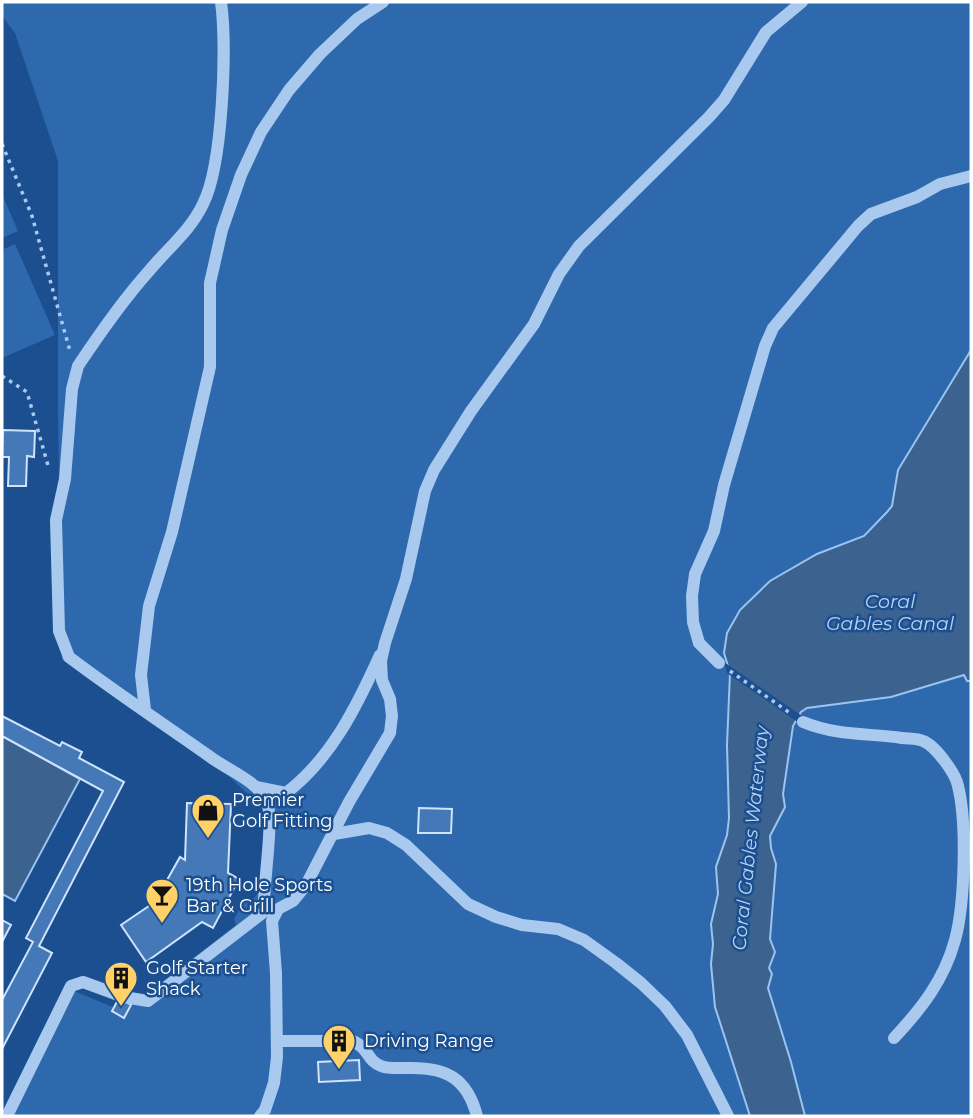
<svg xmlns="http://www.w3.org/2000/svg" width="973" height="1118" font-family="Montserrat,sans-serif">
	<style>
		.green { fill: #2e69ad }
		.water { fill: #3c6290; stroke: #9cc4f0; stroke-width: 2 }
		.pier { fill: #1b4f8f }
		.building { fill: #4478b7; stroke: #cfe3fa; stroke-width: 2 }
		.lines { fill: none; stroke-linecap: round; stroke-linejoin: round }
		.path { stroke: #a9c9ee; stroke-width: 3.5; stroke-dasharray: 3.5 5; stroke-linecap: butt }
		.minor { stroke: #a9c9ee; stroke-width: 12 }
		.labels { text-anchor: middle; stroke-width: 5; stroke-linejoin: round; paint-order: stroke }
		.poi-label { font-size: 18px; fill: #fff; stroke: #1b4f8f; text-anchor: start }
		.water-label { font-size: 19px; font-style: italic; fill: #b5d3f5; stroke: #1b4f8f }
	</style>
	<rect width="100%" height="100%" fill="#1b4f8f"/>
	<g class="green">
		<path d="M 2,2 L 971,2 L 971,1116 L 11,1116 L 74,991 L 120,1010 L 136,1002 L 236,925 L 234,919 L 243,902 L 250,903 L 258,893 L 267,819 L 261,807 L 231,778 L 62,660 L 58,413 L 58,161 L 15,33 L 2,16 Z"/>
		<path d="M 2,194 L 18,231 L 2,238 Z"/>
		<path d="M 2,244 L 4,249 L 15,244 L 55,335 L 2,358 Z"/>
	</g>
	<g class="water">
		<path d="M 971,350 L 971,681 L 967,681 L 964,675 L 891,697 L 807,708 L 801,712 L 793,726 L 783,794 L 785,807 L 770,836 L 771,848 L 776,864 L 770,939 L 775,952 L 769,968 L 772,974 L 768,988 L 791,1062 L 805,1116 L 750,1116 L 715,1007 L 711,964 L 713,944 L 711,924 L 718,894 L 716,867 L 727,835 L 729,818 L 727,745 L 730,673 L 724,653 L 727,633 L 740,610 L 770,581 L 817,554 L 864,536 L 887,512 L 892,506 L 898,470 Z"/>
		<path d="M 2,736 L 80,779 L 15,901 L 2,894 Z"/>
	</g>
	<path class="pier" d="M 724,662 L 802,716 L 799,723 L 727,673 Z"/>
	<g class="building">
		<path d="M 3,430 L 35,431 L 34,457 L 27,456 L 26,486 L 8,486 L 9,457 L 2,457 Z"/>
		<path d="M 2,716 L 60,746 L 62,742 L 82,752 L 79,758 L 124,782 L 39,946 L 52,953 L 2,1049 L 2,1000 L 33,942 L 26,938 L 103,791 L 2,736 Z"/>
		<path d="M 187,803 L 231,804 L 228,873 L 239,879 L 213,928 L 202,922 L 146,962 L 121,925 L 168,893 L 162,889 L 180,857 L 185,860 Z"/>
		<path d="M 419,808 L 452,809 L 451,833 L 418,833 Z"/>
		<path d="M 2,920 L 11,925 L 2,942 Z"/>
		<path d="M 119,998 L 131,1005 L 124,1018 L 112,1011 Z"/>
		<path d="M 359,1060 L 360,1080 L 319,1082 L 318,1062 Z"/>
	</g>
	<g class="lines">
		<g class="path">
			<path d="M 2,144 L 32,216 L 70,351"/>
			<path d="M 2,376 L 27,392 L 49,469"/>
			<path d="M 730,671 L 790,713"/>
		</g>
		<g class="minor">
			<path d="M 221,2 C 227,46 223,165 203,204 C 191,230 167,249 149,271 C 122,301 100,333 78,366 L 72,389 L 65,479 L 56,520 L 59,631 L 69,657 C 114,691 162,723 209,756 C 227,770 257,780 267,802 C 274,818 264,880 264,903 L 275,914"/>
			<path d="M 719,663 L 699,643 L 693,622 L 692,596 L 695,574 L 714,531 L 724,485 L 765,346 L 773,328 L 858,226 L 871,214 L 917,197 L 940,184 L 971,176"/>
			<path d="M 145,710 L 141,675 L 149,606 L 172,532 L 210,367 L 210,283 L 222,230 L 241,175 L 261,132 L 289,90 L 320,54 L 357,19 L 383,2"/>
			<path d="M 803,722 C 837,736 867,733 902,738 C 909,739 917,738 923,741 C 935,745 956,774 958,786 C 967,822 965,904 955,940 C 944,980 922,1008 894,1038"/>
			<path d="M 256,787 L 286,793 C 331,759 357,706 380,655"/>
			<path d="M 334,834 L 369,828 L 387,833 L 406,845 L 468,904 L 496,917 L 522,925 L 558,929 L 584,940 L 616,963 L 641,983 L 665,1006 L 687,1035 L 728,1116"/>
			<path d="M 277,1041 L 353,1041 C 370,1049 366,1060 381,1066 C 388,1069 400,1068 408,1068 C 446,1067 467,1078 477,1116"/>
			<path d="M 7,1116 L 71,986 L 83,982 L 124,997 L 148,1001 L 269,908"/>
			<path d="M 260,1116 L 265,1110 L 274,1083 L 277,1057 L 276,973 L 272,921 L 278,909 L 293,901 L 306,885 L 349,802 L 390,733 L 392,716 L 390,699 L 382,680 L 381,661 L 385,643 L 406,579 L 425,491 L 434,470 L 471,411 L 534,324 L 559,274 L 579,246 L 709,117 L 724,100 L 766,32 L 802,2"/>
		</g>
	</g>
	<defs>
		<symbol id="shop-pin" viewBox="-11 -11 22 30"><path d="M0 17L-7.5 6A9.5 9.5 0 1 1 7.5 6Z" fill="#ffd166" stroke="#1b4f8f"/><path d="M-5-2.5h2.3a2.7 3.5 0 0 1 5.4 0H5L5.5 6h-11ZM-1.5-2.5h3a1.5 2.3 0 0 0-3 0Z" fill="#111"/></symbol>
		<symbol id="bar-pin" viewBox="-11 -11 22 30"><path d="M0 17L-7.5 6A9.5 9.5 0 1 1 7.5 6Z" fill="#ffd166" stroke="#1b4f8f"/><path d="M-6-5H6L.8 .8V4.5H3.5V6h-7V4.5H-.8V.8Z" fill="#111"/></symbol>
		<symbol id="building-pin" viewBox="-11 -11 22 30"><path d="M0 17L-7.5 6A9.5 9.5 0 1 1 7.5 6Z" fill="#ffd166" stroke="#1b4f8f"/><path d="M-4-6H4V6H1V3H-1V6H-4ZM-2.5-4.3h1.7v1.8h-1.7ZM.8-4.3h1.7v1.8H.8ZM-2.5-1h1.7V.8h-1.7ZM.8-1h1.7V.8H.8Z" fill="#111"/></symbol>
	</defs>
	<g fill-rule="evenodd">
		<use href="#shop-pin" x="189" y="791" width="38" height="52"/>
		<use href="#bar-pin" x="143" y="876" width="38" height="52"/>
		<use href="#building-pin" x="102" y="959" width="38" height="52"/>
		<use href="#building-pin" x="320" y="1022" width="38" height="52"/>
	</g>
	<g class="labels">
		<g class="poi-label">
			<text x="232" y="806">Premier<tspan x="232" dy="21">Golf Fitting</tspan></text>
			<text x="186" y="891">19th Hole Sports<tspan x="186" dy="21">Bar &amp; Grill</tspan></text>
			<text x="146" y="974">Golf Starter<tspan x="146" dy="21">Shack</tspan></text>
			<text x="364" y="1047">Driving Range</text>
		</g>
		<g class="water-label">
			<text x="890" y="608">Coral<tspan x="890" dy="22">Gables Canal</tspan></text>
			<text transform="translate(750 838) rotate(-84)" y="7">Coral Gables Waterway</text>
		</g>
	</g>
	<rect width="973" height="1118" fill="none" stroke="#ffffff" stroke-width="7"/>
</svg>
